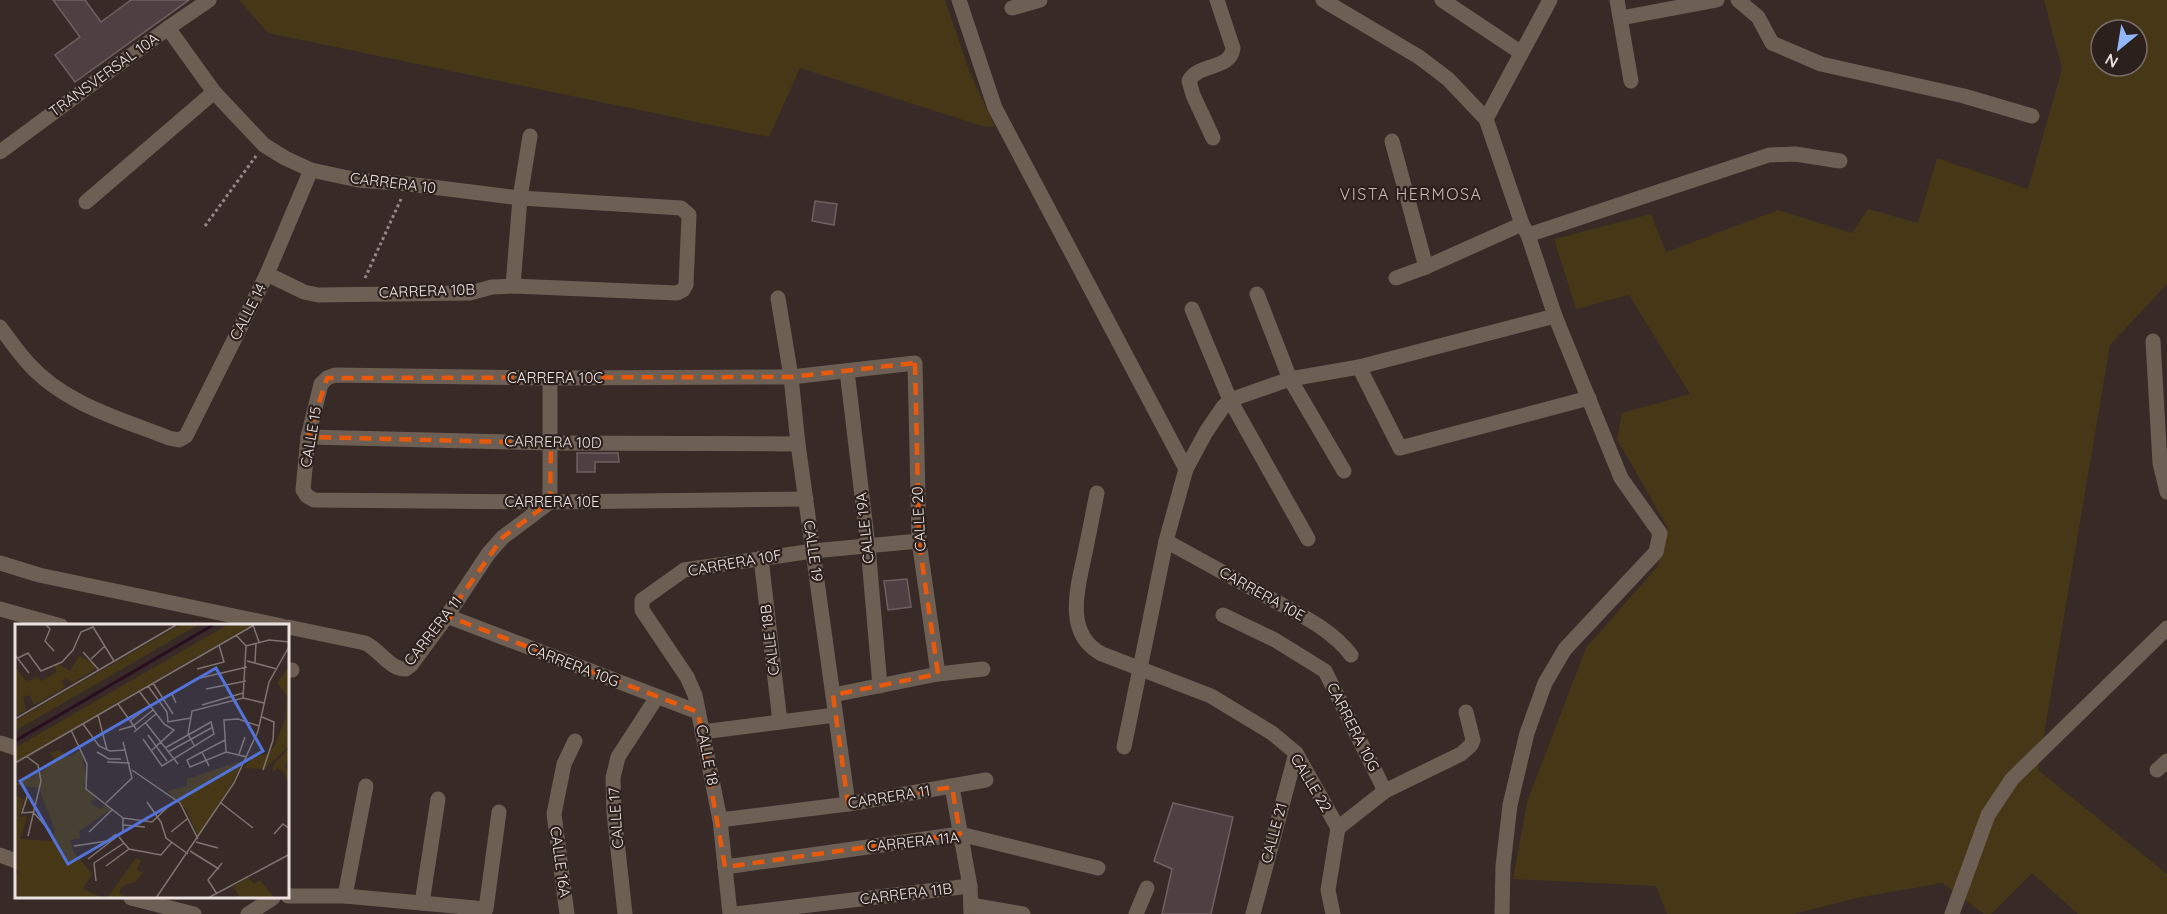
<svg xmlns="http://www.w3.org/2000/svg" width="2167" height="914" font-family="Quicksand,sans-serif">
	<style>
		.green { fill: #463817; fill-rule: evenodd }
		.building { fill: #4e4042; stroke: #6f6062; stroke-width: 1.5 }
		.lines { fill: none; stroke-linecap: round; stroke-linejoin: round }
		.path { stroke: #948987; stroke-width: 3; stroke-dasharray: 3 3; stroke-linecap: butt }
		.minor { stroke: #6d5f54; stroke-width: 15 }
		.marked { fill: none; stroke: #e8590c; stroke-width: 4.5; stroke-dasharray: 12 8; stroke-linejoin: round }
		.labels { text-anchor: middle; stroke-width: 4.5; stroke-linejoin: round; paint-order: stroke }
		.street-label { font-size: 15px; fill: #ece3e1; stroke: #2c201d }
		.neighbourhood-label { font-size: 16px; letter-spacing: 1.5px; fill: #cbbab6; stroke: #2c201d }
		.inset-river { fill: none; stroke: #290d20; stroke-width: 3 }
		.inset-road { fill: none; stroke: #7f7471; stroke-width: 1.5 }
		.view { fill: #5173da; fill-opacity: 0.15; stroke: #5173da; stroke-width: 3 }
		.inset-edge { fill: none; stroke: #ece3e1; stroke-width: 3 }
	</style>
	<rect width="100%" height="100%" fill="#372a27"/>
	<g class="green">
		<path d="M 239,0 L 945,0 L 970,73 L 995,127 L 982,126 L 800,68 L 769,137 L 268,33 Z"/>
		<path d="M 2044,0 L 2167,0 L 2167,284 L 2110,345 L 2038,770 L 2167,874 L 2167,914 L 2078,914 L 2032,873 L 1991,914 L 1984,914 L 1942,883 L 1857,898 L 1794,914 L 1667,914 L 1656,886 L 1513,879 L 1527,802 L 1586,648 L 1658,566 L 1668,528 L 1617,439 L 1622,413 L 1690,394 L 1629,295 L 1576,309 L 1554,239 L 1651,214 L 1666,252 L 1778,210 L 1852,233 L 1868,209 L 1918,223 L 1937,158 L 2028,189 L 2062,69 ZM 2101,30 L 2137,30 L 2137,66 L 2101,66 Z"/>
	</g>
	<g class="building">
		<path d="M 53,0 L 85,0 L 101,22 L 131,0 L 189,0 L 75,82 L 55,55 L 80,37 Z"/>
		<path d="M 815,201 L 837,204 L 834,225 L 812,221 Z"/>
		<path d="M 577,453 L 618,453 L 619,462 L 595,462 L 595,472 L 577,472 Z"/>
		<path d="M 907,579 L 911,607 L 888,610 L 884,581 Z"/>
		<path d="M 1173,803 L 1233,817 L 1211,914 L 1162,914 L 1172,869 L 1154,861 Z"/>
	</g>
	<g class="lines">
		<g class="path">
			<path d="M 205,226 L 256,156"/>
			<path d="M 365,278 L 401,199"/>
		</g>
		<g class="minor">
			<path d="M 959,0 L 995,108 L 1186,469"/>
			<path d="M 1323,0 L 1419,57 L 1448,79 L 1486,119"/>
			<path d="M 1442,0 L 1520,52"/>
			<path d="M 1617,0 L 1631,81"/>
			<path d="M 1738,0 L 1758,17 L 1772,43 L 1821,64 L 1964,96 L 2032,116"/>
			<path d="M 1012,8 L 1040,0"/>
			<path d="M 1621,18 L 1717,0"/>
			<path d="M 168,28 L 214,92 L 264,145 L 285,158 L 311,170 L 358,180 L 408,184 L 520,198 L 681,208 L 689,215 L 686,285 L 683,290 L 677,293 L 513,286"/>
			<path d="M 1213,138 L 1193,95 L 1189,81 C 1198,63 1231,70 1233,48 L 1217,0"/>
			<path d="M 1392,141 L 1426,267"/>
			<path d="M 0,152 L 168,28 L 209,0"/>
			<path d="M 86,202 L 214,92"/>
			<path d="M 1528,235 L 1769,155 L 1795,154 L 1840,161"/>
			<path d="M 267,274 L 304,292 L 318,295 L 470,293 L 492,287 L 513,286 L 520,198 L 530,136"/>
			<path d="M 1396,278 L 1426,267 L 1522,224"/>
			<path d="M 1257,294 L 1290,379 L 1344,471"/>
			<path d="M 778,298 L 791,377 L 798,444 L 848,804"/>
			<path d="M 1192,309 L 1230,400 L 1308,539"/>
			<path d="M 0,327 C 9,339 18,352 28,363 C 64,404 121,419 169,438 L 179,440 L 186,436 L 267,274 L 311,170"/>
			<path d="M 2153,341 L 2160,463 L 2167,492"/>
			<path d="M 1359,367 L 1400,448 L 1589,398"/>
			<path d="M 847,371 L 868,546 L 880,686"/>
			<path d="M 308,437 L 551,443 L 798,444"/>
			<path d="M 1097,493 C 1093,513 1089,533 1085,553 C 1078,586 1063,634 1102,654 L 1211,696 L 1272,733 L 1296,753 L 1338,828 L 1328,890 L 1333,914"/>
			<path d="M 806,499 L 550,502 L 314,500 L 307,496 L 303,490 L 308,437 L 321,384 L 327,378 L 335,375 L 550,378 L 791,377 L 915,363 L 919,541 L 938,674"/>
			<path d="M 1166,541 C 1199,559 1231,577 1264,595 C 1294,612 1330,627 1351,655"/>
			<path d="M 761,558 L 780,722"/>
			<path d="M 0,563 L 39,575 L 282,626"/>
			<path d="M 0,609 L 61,626"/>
			<path d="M 1223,615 L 1275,640 L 1325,671 L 1385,791"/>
			<path d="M 447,616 L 698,712"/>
			<path d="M 288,627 L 365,643 C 379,649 390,670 406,669 L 411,665 L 447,616 L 488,554 L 503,537 L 550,502 L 550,378"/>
			<path d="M 288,670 L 292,670"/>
			<path d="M 833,695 L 938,674 L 983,669"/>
			<path d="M 702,732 L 835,715"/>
			<path d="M 0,743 L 16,748"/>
			<path d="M 1124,747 L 1166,541 L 1186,469 L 1206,432 L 1223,407 L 1230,400 L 1290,379 L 1359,367 L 1555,316"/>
			<path d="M 2157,770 L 2167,761"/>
			<path d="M 952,787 L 970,886 L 971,914"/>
			<path d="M 720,820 L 848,804 L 986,780"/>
			<path d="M 1338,828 L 1385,791 L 1461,754 L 1471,745 L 1473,740 L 1466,712"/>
			<path d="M 0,855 L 16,861"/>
			<path d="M 725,867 L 960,834 L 1098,868"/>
			<path d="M 288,896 L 345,896 L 486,909 L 499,812"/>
			<path d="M 345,896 L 366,786"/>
			<path d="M 131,898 L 194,914"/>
			<path d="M 422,903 L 438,799"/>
			<path d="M 971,905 L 1023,914"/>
			<path d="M 248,914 L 273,898"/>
			<path d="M 567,914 L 554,814 L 564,764 L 575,741"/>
			<path d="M 625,914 L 614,813 L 613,778 L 618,757 L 657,697"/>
			<path d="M 730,914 L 720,820 L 695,695 L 687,677 L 642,610 L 642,600 L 684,570 L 813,551 L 919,541"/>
			<path d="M 735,914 L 970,886"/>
			<path d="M 1136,914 L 1147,888"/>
			<path d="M 1253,914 L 1296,753"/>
			<path d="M 1502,914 L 1503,866 L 1510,805 L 1527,733 L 1545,683 L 1565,649 L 1656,552 L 1660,533 L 1621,478 L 1555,316 L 1528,235 L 1522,224 L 1486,119 L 1550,0"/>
			<path d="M 1952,914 L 1988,815 L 2012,779 L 2167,628"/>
		</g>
	</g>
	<path class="marked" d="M 915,363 L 919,541 L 938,674 L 833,695 L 848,804 L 952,787 L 960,834 L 725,867 L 698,712 L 447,616 L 503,537 L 550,502 L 551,443 L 308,437 L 327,378 L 791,377 Z"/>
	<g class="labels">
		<g class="street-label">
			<text transform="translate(104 75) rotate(-36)" y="5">TRANSVERSAL 10A</text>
			<text transform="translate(393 183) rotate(7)" y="5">CARRERA 10</text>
			<text transform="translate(427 291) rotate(-2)" y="5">CARRERA 10B</text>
			<text transform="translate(248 312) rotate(-63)" y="5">CALLE 14</text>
			<text x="555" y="383">CARRERA 10C</text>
			<text transform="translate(311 437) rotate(-80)" y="5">CALLE 15</text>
			<text transform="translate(553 442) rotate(1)" y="5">CARRERA 10D</text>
			<text x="552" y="507">CARRERA 10E</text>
			<text transform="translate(919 519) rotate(-93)" y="5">CALLE 20</text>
			<text transform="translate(865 528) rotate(-96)" y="5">CALLE 19A</text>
			<text transform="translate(813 551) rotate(82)" y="5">CALLE 19</text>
			<text transform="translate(735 563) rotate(-10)" y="5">CARRERA 10F</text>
			<text transform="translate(1262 594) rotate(29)" y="5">CARRERA 10E</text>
			<text transform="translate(433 631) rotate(-52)" y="5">CARRERA 11</text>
			<text transform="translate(770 640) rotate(-97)" y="5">CALLE 18B</text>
			<text transform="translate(573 665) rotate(21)" y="5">CARRERA 10G</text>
			<text transform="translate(1353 727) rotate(63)" y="5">CARRERA 10G</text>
			<text transform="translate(707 755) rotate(79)" y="5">CALLE 18</text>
			<text transform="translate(1311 783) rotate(59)" y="5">CALLE 22</text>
			<text transform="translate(889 797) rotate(-9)" y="5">CARRERA 11</text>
			<text transform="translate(616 818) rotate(-94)" y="5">CALLE 17</text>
			<text transform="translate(1274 833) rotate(-75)" y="5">CALLE 21</text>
			<text transform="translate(913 842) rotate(-6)" y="5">CARRERA 11A</text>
			<text transform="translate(560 862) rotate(82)" y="5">CALLE 16A</text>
			<text transform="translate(906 894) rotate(-7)" y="5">CARRERA 11B</text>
		</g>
		<g class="neighbourhood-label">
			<text x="1411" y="200">VISTA HERMOSA</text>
		</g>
	</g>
	<g transform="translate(15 624)">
		<rect width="274" height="274" fill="#372a27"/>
		<path d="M 165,1 L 183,1 L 0,107 L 0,97 ZM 212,1 L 236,1 L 0,138 L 0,124 ZM 64,32 L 81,40 L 80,45 L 57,59 L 53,54 L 46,57 L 50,63 L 19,81 L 15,71 L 8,73 L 11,86 L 2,91 L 0,43 L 12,58 L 22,53 L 26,57 L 42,48 L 39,42 L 43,40 L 55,47 ZM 274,42 L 274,122 L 249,145 L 229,144 L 239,132 L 252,130 L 260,121 L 270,95 L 272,72 L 262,59 ZM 274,124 L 274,137 L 269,142 L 274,148 L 274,162 L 269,148 L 262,144 L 257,148 L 259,140 ZM 44,126 L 53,133 L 66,126 L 71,151 L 69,162 L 80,174 L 75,179 L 86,185 L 90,181 L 96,186 L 64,207 L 65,214 L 55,216 L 59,228 L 77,250 L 68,265 L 88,274 L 0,274 L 0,253 L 4,248 L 0,244 L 0,171 L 9,176 L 4,193 L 12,192 L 5,215 L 37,217 L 40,206 L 24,164 L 0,161 L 10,152 L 19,154 L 21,148 L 27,148 L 40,136 L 35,129 ZM 223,138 L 227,139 L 216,161 L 183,212 L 171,185 L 152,167 L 172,162 L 172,155 ZM 121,234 L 126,236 L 122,246 L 128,249 L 120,258 L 108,261 L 104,269 L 114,274 L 92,274 ZM 233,253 L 239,260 L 245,256 L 260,274 L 219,274 L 224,271 L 218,263 Z" fill="#463817"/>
		<path class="inset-river" d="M 0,117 L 198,1"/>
		<path class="inset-road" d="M 31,1 L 35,5 L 30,17 L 39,27M 238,1 L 244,18M 221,11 L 231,22 L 254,16 L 275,18M 68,28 L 84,46M 0,31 L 14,49M 3,34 L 13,29 L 26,47 L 47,38 L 58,26 L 66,8 L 78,3 L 99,37M 76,35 L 90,22M 232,37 L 262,45M 240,38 L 241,19M 182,45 L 209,38 L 204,21M 138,59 L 158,90M 133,62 L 152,88 L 153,98M 191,65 L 231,57M 124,67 L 149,100 L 159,106 L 137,126M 228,74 L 231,22M 161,79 L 157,70 L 181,55 L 232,43M 103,80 L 121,105M 187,81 L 228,69M 83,91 L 92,126M 247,93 L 259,98 L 258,116 L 248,146M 0,95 L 161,1M 115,97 L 135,82M 130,98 L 163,140M 152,98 L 176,94M 68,100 L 84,122 L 95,127 L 111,126M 56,106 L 72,140 L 71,165 L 108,194 L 108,208 L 73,235M 104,106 L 118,102 L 138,86M 119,108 L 141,90M 133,111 L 152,137M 128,115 L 147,142 L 199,110 L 196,98 L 150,124M 179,121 L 173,110 L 177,87 L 228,74 L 249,79M 82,128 L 94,135 L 106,135M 153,128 L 198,103M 187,128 L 172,136 L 175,143 L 211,128 L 232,133M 211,128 L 209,96 L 223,95 L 244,102M 224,130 L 230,113M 11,132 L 23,141 L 26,157 L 13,212M 92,138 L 115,139M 0,139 L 239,1M 194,142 L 187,128 L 210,116M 117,146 L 165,179 L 183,215M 13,170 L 7,189 L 18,188M 132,178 L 146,198 L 151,214 L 173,230M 91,179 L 117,154 L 108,118M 206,179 L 238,204M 19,189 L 36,208M 108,194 L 137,198 L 157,179M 108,201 L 130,203M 74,208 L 98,185M 156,208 L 172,195M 259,210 L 268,200 L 275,205M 104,213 L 114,225 L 146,231 L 157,218M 181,218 L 203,224M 59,222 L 92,217 L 101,210M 175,227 L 204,245M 91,242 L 114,225M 81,257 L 79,239 L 109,219M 202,270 L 193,256 L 207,239M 141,274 L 219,159 L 243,107 L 254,58 L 275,21M 193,274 L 275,230"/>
		<path class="view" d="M 201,44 L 248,127 L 53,240 L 5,157 Z"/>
		<rect width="274" height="274" class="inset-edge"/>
	</g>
	<g transform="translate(2119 48) rotate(210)"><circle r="28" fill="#2c201d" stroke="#796e6b" stroke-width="1.5"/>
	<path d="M0-4.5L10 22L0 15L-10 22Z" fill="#91b8fd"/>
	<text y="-9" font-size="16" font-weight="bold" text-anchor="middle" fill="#ece3e1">N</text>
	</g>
</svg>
